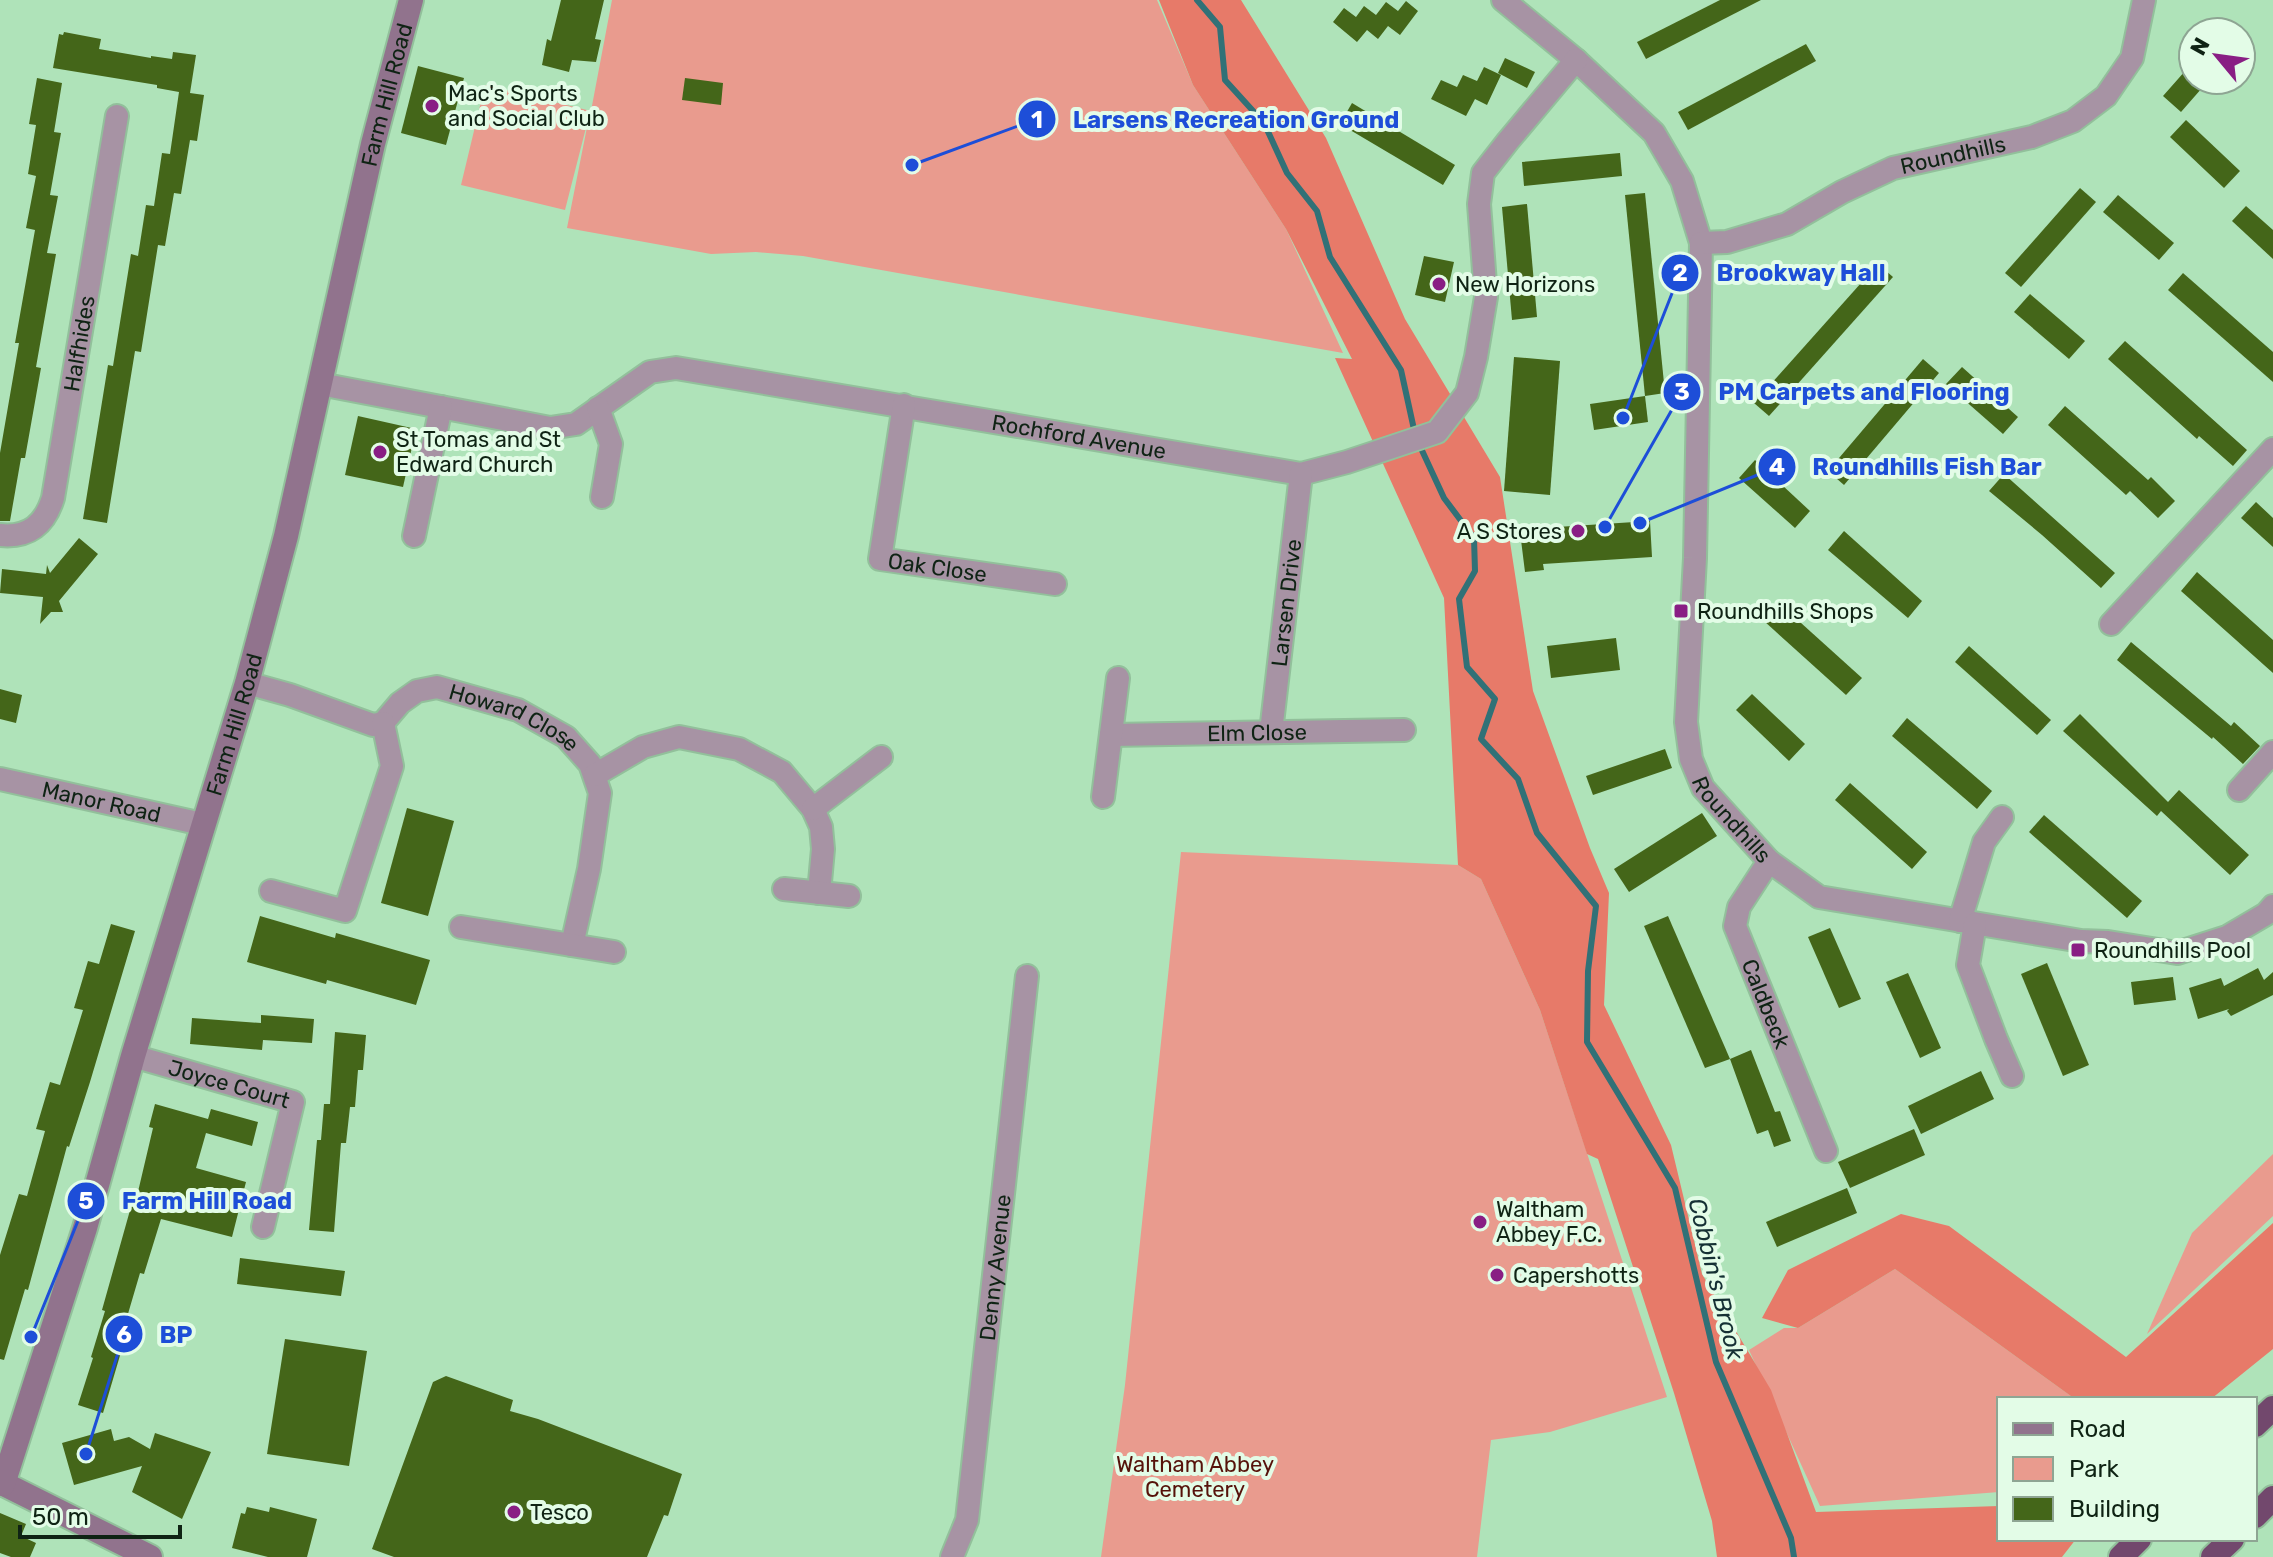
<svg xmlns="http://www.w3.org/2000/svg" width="2273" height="1557" font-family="Rubik,sans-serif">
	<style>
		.green { fill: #e99b8e }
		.forest { fill: #e77a69 }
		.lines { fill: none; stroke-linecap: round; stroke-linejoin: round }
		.stream { stroke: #317177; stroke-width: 6 }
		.building { fill: #446619 }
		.street-casing { stroke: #92c09b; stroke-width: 26 }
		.secondary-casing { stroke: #92c09b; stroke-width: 28 }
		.highway-casing { stroke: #92c09b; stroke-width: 28 }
		.street { stroke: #a793a4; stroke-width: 22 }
		.secondary { stroke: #91738d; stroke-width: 24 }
		.highway { stroke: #72486d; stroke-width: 24 }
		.poi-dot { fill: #891e84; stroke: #e3fce7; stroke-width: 3 }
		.labels { text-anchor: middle; stroke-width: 8; stroke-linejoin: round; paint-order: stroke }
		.poi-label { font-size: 22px; fill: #0f2314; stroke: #e3fce7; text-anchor: start }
		.street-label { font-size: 22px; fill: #0f2314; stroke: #e3fce7 }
		.park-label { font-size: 22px; fill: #56120a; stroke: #e3fce7 }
		.water-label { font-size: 24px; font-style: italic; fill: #153034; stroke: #e3fce7 }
		.leader { fill: none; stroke: #1d4ed8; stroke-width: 3 }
		.callout-dot { fill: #1d4ed8; stroke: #e3fce7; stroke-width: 3 }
		.mark-label { font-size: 24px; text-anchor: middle; font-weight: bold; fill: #fff }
		.callout-label { font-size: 24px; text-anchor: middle; font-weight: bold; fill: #1d4ed8; stroke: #e3fce7; stroke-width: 8; stroke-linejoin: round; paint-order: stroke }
	</style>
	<rect width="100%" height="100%" fill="#afe3b9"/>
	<g class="green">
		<path d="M 612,0 L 1157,0 L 1193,85 L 1286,229 L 1343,353 L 803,256 L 756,252 L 711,254 L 567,228 L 590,112 L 565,210 L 461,185 L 485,85 L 591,111 Z"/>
		<path d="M 1181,852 L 1458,865 L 1481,879 L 1540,1010 L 1667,1397 L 1550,1432 L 1491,1440 L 1477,1557 L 1101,1557 L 1125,1385 Z"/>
		<path d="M 2273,1154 L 2273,1216 L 2147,1334 L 2192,1233 Z"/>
		<path d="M 1895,1269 L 2075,1399 L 1999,1399 L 1999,1492 L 1820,1506 L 1749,1350 L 1784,1328 L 1798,1328 Z"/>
	</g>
	<g class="forest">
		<path d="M 1159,0 L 1241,0 L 1326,138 L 1405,319 L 1500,477 L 1533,691 L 1590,848 L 1609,893 L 1604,1005 L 1671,1145 L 1702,1274 L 1771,1390 L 1816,1512 L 1999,1506 L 1999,1539 L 2076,1539 L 2062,1557 L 1717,1557 L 1712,1521 L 1674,1393 L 1598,1159 L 1587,1154 L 1540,1010 L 1481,879 L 1458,865 L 1444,598 L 1335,358 L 1352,359 L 1286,229 L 1193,85 Z"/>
		<path d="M 1901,1214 L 1949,1226 L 2126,1357 L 2273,1223 L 2273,1349 L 2211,1399 L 2075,1399 L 1895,1269 L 1798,1328 L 1762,1318 L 1788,1270 Z"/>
	</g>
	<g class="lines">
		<g class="stream">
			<path d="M 1197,0 L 1220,27 L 1225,80 L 1264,123 L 1287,173 L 1317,211 L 1330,257 L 1401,370 L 1415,434"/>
			<path d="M 1419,444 L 1444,498 L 1474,538 L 1475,571 L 1459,599 L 1467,667 L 1495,699 L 1481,739 L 1518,779 L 1537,833 L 1596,906 L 1588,971 L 1587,1042 L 1675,1188 L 1716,1362 L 1791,1538 L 1794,1557"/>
		</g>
	</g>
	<g class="building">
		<path d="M 561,0 L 604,0 L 595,39 L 601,40 L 596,62 L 572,60 L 569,72 L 542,65 L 547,39 L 551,41 Z"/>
		<path d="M 1720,0 L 1761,0 L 1646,59 L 1637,42 Z"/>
		<path d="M 1406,1 L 1418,11 L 1400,35 L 1388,26 L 1378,39 L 1367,30 L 1357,42 L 1333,22 L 1344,8 L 1356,17 L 1364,6 L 1376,15 L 1386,2 L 1398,11 Z"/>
		<path d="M 64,32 L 101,39 L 99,49 L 151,58 L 151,56 L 172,59 L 173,52 L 196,55 L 190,93 L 204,95 L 197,141 L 190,140 L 181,194 L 174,193 L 165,246 L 158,245 L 141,352 L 135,351 L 107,523 L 83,519 L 108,365 L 113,366 L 131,254 L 138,256 L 146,205 L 154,206 L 162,153 L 170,154 L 179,92 L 157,88 L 157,85 L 53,68 L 59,34 L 63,35 Z"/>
		<path d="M 1806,44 L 1816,61 L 1688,130 L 1678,112 Z"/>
		<path d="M 1505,58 L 1535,72 L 1527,88 L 1498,73 Z"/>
		<path d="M 2193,62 L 2193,80 L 2209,80 L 2181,112 L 2163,96 Z"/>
		<path d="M 418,66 L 464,78 L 446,145 L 401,133 Z"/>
		<path d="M 1484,67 L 1501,75 L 1487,105 L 1475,99 L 1466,116 L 1431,99 L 1441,80 L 1457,87 L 1463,75 L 1477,81 Z"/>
		<path d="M 37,78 L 62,83 L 54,132 L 61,133 L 50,195 L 58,196 L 47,253 L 56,254 L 36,367 L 41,368 L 25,458 L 21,458 L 10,521 L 0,521 L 0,453 L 19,343 L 15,343 L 35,230 L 26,228 L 36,176 L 28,174 L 36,125 L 29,124 Z"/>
		<path d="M 685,78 L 723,83 L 721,105 L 682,100 Z"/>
		<path d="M 1352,103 L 1455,165 L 1443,185 L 1340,124 Z"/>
		<path d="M 2186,120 L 2240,171 L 2224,188 L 2170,137 Z"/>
		<path d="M 1620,153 L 1622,176 L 1524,186 L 1522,162 Z"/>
		<path d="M 2080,188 L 2096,202 L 2021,287 L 2005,273 Z"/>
		<path d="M 1645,193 L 1665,393 L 1645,396 L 1625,195 Z"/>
		<path d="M 2118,195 L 2174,243 L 2159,260 L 2103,212 Z"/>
		<path d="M 1527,204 L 1537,317 L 1512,320 L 1502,207 Z"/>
		<path d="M 2246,206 L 2273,230 L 2273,259 L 2232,221 Z"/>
		<path d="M 1424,256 L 1454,262 L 1445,302 L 1415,295 Z"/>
		<path d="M 1878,264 L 1893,277 L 1769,416 L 1754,403 Z"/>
		<path d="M 2183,273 L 2273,352 L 2273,382 L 2168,290 Z"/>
		<path d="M 2030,294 L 2085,341 L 2069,359 L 2014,312 Z"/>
		<path d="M 2125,341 L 2247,450 L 2233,466 L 2199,436 L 2197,439 L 2108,359 Z"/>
		<path d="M 1514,357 L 1560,361 L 1550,495 L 1504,491 Z"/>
		<path d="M 1923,359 L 1939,373 L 1844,485 L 1828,471 Z"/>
		<path d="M 1962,367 L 2018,417 L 2003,434 L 1946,384 Z"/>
		<path d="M 1645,396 L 1648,422 L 1594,430 L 1590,404 Z"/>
		<path d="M 2065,406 L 2148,480 L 2151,477 L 2175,501 L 2158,518 L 2130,491 L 2126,495 L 2048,425 Z"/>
		<path d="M 358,416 L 416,429 L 403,487 L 345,475 Z"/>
		<path d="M 1755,460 L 1810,511 L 1795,528 L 1739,478 Z"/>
		<path d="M 2004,474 L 2115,573 L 2101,588 L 2042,535 L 1989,491 Z"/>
		<path d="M 2256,502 L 2273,518 L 2273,547 L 2241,518 Z"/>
		<path d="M 1650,521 L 1652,557 L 1543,564 L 1544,570 L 1525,572 L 1520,532 L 1557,527 Z"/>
		<path d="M 1844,531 L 1922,601 L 1908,618 L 1828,550 Z"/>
		<path d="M 79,538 L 98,554 L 59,601 L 63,612 L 51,612 L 40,624 L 43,597 L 0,593 L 2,569 L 46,574 L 47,565 L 50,573 Z"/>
		<path d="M 2197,572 L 2273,640 L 2273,673 L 2181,591 Z"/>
		<path d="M 1780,604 L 1862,678 L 1846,695 L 1764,621 Z"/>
		<path d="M 1616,638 L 1620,670 L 1551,678 L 1547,646 Z"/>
		<path d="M 2131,642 L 2231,726 L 2234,722 L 2260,746 L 2243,764 L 2213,737 L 2212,739 L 2117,660 Z"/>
		<path d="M 1969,646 L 2051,720 L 2037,735 L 1955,662 Z"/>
		<path d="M 0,689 L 22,695 L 16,723 L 0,719 Z"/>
		<path d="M 1752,694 L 1805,744 L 1789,761 L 1736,710 Z"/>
		<path d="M 2080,714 L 2168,802 L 2179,790 L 2249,855 L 2230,875 L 2161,811 L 2157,816 L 2063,731 Z"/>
		<path d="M 1907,718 L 1992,791 L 1977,809 L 1892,736 Z"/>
		<path d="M 1665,749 L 1672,768 L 1593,795 L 1586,776 Z"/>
		<path d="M 1850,783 L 1927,852 L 1912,869 L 1835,800 Z"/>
		<path d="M 407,808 L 454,821 L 428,916 L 381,903 Z"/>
		<path d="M 1702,813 L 1717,836 L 1629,892 L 1614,869 Z"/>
		<path d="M 2044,815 L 2142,901 L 2127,918 L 2029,832 Z"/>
		<path d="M 260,916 L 335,938 L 336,933 L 430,960 L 416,1005 L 327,980 L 326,984 L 247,962 Z"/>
		<path d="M 1668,916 L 1730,1059 L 1705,1068 L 1644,926 Z"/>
		<path d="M 111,924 L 135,931 L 90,1082 L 69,1147 L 67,1146 L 28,1290 L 25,1289 L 4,1360 L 0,1359 L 0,1255 L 19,1194 L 27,1196 L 45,1131 L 36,1129 L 50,1082 L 60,1085 L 83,1010 L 74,1008 L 88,961 L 99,964 Z"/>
		<path d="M 1830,928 L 1861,999 L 1839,1008 L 1808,937 Z"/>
		<path d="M 2047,963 L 2089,1065 L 2063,1076 L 2021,974 Z"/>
		<path d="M 2258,968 L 2264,980 L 2273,972 L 2273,995 L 2231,1016 L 2227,1011 L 2229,1009 L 2198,1019 L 2189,988 L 2221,978 L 2224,986 Z"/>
		<path d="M 1908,973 L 1941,1048 L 1920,1058 L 1886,982 Z"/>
		<path d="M 2173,977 L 2176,1000 L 2134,1005 L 2131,982 Z"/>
		<path d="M 261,1015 L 314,1019 L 312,1043 L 263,1040 L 262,1050 L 190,1044 L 192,1018 L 261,1023 Z"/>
		<path d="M 335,1032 L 366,1035 L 363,1070 L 358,1070 L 355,1107 L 350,1107 L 346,1143 L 341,1143 L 334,1232 L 309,1230 L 317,1140 L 321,1140 L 324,1104 L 330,1104 Z"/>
		<path d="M 1751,1050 L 1775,1112 L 1780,1111 L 1791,1141 L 1774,1147 L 1768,1130 L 1757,1134 L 1730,1059 Z"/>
		<path d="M 1981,1071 L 1994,1099 L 1921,1134 L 1908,1106 Z"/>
		<path d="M 155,1104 L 208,1119 L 211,1109 L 258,1122 L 252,1146 L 206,1133 L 196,1168 L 246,1182 L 232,1237 L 161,1219 L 144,1274 L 140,1273 L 125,1324 L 129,1325 L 103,1413 L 78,1405 L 93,1358 L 91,1357 L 105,1311 L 102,1310 L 134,1196 L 137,1196 L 153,1128 L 149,1127 Z"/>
		<path d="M 1914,1129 L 1925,1155 L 1850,1188 L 1838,1162 Z"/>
		<path d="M 1847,1188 L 1857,1213 L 1777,1247 L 1766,1222 Z"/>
		<path d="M 240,1258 L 345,1271 L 341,1296 L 237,1284 Z"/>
		<path d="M 285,1339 L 367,1351 L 349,1466 L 267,1454 Z"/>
		<path d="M 446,1376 L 513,1400 L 510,1411 L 538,1419 L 682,1474 L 668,1516 L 664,1515 L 647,1557 L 394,1557 L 372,1549 L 433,1382 Z"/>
		<path d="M 111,1429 L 114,1441 L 129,1437 L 150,1449 L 155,1433 L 211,1452 L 182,1519 L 132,1492 L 142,1466 L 74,1485 L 62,1443 Z"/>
		<path d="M 247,1507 L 269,1512 L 270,1507 L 317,1519 L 307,1557 L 268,1557 L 232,1548 L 241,1513 L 245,1514 Z"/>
		<path d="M 0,1513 L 26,1524 L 21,1536 L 36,1543 L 30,1557 L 11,1557 L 0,1553 Z"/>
	</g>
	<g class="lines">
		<defs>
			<g id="street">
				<path id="s1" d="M 1503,0 L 1576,60 L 1654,133 L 1682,181 L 1701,243 L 1695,558 L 1686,722 L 1691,759 L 1703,788 L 1769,861 L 1819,897 L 2081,941 L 2108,942 L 2177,953 L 2227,937 L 2266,914 L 2273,906"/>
				<path id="s2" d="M 1701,243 L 1727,242 L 1787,224 L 1842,192 L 1893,168 L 2032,137 L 2073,121 L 2106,96 L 2132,58 L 2144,0"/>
				<path id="s3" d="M 320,384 L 550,428 L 576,424 L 650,372 L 676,368 L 1301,474 L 1347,462 L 1437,432 L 1467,393 L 1476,357 L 1486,297 L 1479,204 L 1483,173 L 1508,141 L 1576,60"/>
				<path id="s4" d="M 904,405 L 880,559 L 1055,584"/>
				<path d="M 598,408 L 611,444 L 602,497"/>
				<path id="s5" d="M 0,535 C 29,538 45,524 53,498 L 117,116"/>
				<path d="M 414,536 L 441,407"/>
				<path d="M 2111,624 L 2273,449"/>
				<path id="s6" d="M 247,683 L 290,695 L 373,725 L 383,723 L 400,703 L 417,691 L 437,687 L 518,710 L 566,737 L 590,764 L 600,793 L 589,869 L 572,945"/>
				<path id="s7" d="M 1271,732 L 1301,474"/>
				<path id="s8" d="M 1111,735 L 1404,730"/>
				<path d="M 595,775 L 643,747 L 679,737 L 739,749 L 782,772 L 813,809 L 821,827 L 823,849 L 819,893"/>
				<path id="s9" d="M 0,779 L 202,824"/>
				<path d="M 2239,790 L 2273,752"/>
				<path d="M 1103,797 L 1118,678"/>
				<path d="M 813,809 L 881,757"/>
				<path id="s10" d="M 1769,861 L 1739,907 L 1735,926 L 1826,1151"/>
				<path d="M 784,889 L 849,896"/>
				<path d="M 271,891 L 345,911 L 392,766 L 383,723"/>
				<path d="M 1960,921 L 1984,842 L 2002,817"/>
				<path d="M 1975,924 L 1968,965 L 1996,1039 L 2012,1076"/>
				<path d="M 461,927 L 614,952"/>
				<path id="s11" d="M 133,1056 L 293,1102 L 263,1227"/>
				<path id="s12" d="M 952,1557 L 967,1520 L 1027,976"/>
			</g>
			<g id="secondary">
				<path d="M 0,1482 L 150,1557"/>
				<path id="s13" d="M 3,1484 L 85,1228 L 133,1056 L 247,683 L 286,536 L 373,144 L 411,0"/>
			</g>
			<g id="highway">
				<path d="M 2255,1425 L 2273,1408"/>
				<path d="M 2255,1516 L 2273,1498"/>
				<path d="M 2121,1557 L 2139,1539"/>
				<path d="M 2213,1557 L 2232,1539"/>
			</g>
		</defs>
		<use href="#street" class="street-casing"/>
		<use href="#secondary" class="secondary-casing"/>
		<use href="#highway" class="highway-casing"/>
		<use href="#street" class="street"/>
		<use href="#secondary" class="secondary"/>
		<use href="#highway" class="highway"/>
	</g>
	<g class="poi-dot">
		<circle cx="432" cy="106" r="8"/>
		<circle cx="1439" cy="284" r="8"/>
		<circle cx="380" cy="452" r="8"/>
		<circle cx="1578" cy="531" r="8"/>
		<rect x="1673" y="603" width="16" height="16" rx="4"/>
		<rect x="2070" y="942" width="16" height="16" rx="4"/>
		<circle cx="1480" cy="1222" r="8"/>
		<circle cx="1497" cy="1275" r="8"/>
		<circle cx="514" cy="1512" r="8"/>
	</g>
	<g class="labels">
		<g class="poi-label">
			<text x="448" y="101">Mac's Sports<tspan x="448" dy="25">and Social Club</tspan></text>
			<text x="1455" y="292">New Horizons</text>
			<text x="396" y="447">St Tomas and St<tspan x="396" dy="25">Edward Church</tspan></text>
			<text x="1562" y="539" text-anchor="end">A S Stores</text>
			<text x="1697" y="619">Roundhills Shops</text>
			<text x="2094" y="958">Roundhills Pool</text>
			<text x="1496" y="1217">Waltham<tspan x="1496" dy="25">Abbey F.C.</tspan></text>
			<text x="1513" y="1283">Capershotts</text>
			<text x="530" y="1520">Tesco</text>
		</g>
		<g class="street-label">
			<text dy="8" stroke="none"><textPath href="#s13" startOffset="1442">Farm Hill Road</textPath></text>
			<text dy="8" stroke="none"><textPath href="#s2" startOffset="270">Roundhills</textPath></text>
			<text dy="8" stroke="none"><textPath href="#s5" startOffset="228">Halfhides</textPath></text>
			<text dy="8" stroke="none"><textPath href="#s3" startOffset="786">Rochford Avenue</textPath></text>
			<text dy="8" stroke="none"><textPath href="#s4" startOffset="214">Oak Close</textPath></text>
			<text dy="8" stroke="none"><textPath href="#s7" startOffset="130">Larsen Drive</textPath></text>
			<text dy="8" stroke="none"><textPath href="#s6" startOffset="294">Howard Close</textPath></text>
			<text dy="8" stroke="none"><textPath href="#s13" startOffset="794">Farm Hill Road</textPath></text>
			<text dy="8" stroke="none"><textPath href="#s8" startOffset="146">Elm Close</textPath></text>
			<text dy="8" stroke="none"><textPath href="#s9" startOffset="104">Manor Road</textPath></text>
			<text dy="8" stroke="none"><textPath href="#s1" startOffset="912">Roundhills</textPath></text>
			<text dy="8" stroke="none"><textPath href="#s10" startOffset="158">Caldbeck</textPath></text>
			<text dy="8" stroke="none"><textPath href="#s11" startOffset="100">Joyce Court</textPath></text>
			<text dy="8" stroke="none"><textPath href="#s12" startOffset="294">Denny Avenue</textPath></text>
		</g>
		<g class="park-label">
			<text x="1195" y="1472">Waltham Abbey<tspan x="1195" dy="25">Cemetery</tspan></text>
		</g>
		<g class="water-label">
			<text transform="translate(1716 1279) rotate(76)" y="8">Cobbin's Brook</text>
		</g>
	</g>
	<path class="leader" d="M912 165L1037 119M1623 418L1680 273M1605 527L1682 392M1640 523L1777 467M31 1337L86 1201M86 1454L124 1334"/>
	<g class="callout-dot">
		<circle cx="912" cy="165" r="8"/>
		<circle cx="1623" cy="418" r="8"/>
		<circle cx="1605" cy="527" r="8"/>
		<circle cx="1640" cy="523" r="8"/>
		<circle cx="31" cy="1337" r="8"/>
		<circle cx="86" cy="1454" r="8"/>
		<circle cx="1037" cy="119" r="20"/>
		<circle cx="1680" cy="273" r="20"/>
		<circle cx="1682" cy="392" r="20"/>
		<circle cx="1777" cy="467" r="20"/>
		<circle cx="86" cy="1201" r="20"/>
		<circle cx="124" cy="1334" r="20"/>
	</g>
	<g class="mark-label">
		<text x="1037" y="128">1</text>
		<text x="1680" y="281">2</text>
		<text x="1682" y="400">3</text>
		<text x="1777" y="475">4</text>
		<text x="86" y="1209">5</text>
		<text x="124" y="1343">6</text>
	</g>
	<g class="callout-label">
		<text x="1236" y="128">Larsens Recreation Ground</text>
		<text x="1801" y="281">Brookway Hall</text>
		<text x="1864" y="400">PM Carpets and Flooring</text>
		<text x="1927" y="475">Roundhills Fish Bar</text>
		<text x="207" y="1209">Farm Hill Road</text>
		<text x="176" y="1343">BP</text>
	</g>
	<rect x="1997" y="1397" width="260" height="144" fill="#e3fce7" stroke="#8ea593" stroke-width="2"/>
	<rect x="2013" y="1423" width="40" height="12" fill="#91738d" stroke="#8ea593" stroke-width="2"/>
	<text x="2069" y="1437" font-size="24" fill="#0f2314">Road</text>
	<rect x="2013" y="1457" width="40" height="24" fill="#e99b8e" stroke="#8ea593" stroke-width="2"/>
	<text x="2069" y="1477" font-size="24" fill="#0f2314">Park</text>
	<rect x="2013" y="1497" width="40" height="24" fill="#446619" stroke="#8ea593" stroke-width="2"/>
	<text x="2069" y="1517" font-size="24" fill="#0f2314">Building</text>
	<g transform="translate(2217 56) rotate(299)"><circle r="38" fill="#e3fce7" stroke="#8ea593" stroke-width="2"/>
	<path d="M0-6L14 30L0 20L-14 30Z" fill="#891e84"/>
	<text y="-12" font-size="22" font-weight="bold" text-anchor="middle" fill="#0f2314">N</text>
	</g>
	<path d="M20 1525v12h160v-12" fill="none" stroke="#0f2314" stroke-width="4"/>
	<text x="32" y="1525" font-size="24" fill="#0f2314" stroke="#e3fce7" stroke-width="6" paint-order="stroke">50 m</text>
</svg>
